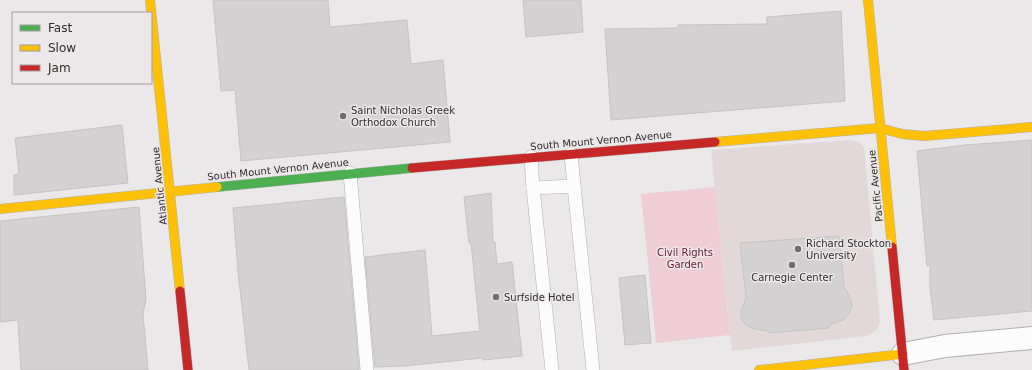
<svg xmlns="http://www.w3.org/2000/svg" width="1032" height="370" font-family="'DejaVu Sans',sans-serif">
	<style>
		.built { fill: #e2d8da }
		.green { fill: #efcdd4 }
		.building { fill: #d3d1d1; stroke: #c5c3c4 }
		.lines { fill: none; stroke-linecap: round; stroke-linejoin: round }
		.lane-casing { stroke: #b1afaf; stroke-width: 14 }
		.street-casing { stroke: #b1afaf; stroke-width: 24 }
		.fast-casing { stroke: #b1afaf; stroke-width: 10 }
		.slow-casing { stroke: #b1afaf; stroke-width: 10 }
		.jam-casing { stroke: #b1afaf; stroke-width: 10 }
		.lane { stroke: #fcfcfc; stroke-width: 13 }
		.street { stroke: #fcfcfc; stroke-width: 22 }
		.fast { stroke: #4caf50; stroke-width: 9 }
		.slow { stroke: #ffc107; stroke-width: 9 }
		.jam { stroke: #c62828; stroke-width: 9 }
		.poi-dot { fill: #716e6f; stroke: #ece7e8; stroke-width: 1.5 }
		.labels { text-anchor: middle; stroke-width: 3; stroke-linejoin: round; paint-order: stroke }
		.poi-label { font-size: 10px; fill: #2f2d2d; stroke: #ece7e8; text-anchor: start }
		.street-label { font-size: 10px; fill: #2f2d2d; stroke: #ece7e8 }
		.park-label { font-size: 10px; fill: #6a1533; stroke: #ece7e8 }
	</style>
	<rect width="100%" height="100%" fill="#ebe8e9"/>
	<path class="built" d="M 851,140 L 859,142 L 864,147 L 879,311 L 880,323 L 876,331 L 866,336 L 732,351 L 711,150 Z"/>
	<path class="green" d="M 715,187 L 730,335 L 656,343 L 641,194 Z"/>
	<g class="building">
		<path d="M 213,0 L 328,0 L 330,27 L 407,20 L 411,64 L 443,60 L 450,142 L 241,161 L 235,90 L 221,91 Z"/>
		<path d="M 523,0 L 581,0 L 583,32 L 526,37 Z"/>
		<path d="M 841,11 L 845,101 L 611,120 L 605,29 L 678,28 L 678,25 L 767,24 L 767,17 Z"/>
		<path d="M 122,125 L 128,183 L 14,195 L 14,175 L 19,174 L 15,138 Z"/>
		<path d="M 1032,140 L 1032,311 L 934,320 L 930,288 L 930,265 L 927,266 L 917,151 L 965,145 Z"/>
		<path d="M 491,193 L 493,242 L 495,242 L 497,264 L 512,262 L 522,356 L 483,360 L 482,358 L 405,366 L 375,367 L 365,257 L 425,250 L 432,336 L 480,331 L 471,243 L 469,243 L 464,197 Z"/>
		<path d="M 344,197 L 359,370 L 249,370 L 238,271 L 233,208 Z"/>
		<path d="M 139,207 L 146,299 L 143,314 L 148,370 L 21,370 L 18,320 L 0,322 L 0,221 Z"/>
		<path d="M 839,236 L 844,287 L 849,295 L 852,305 L 849,314 L 843,320 L 829,325 L 829,328 L 769,333 L 769,331 L 754,329 L 746,325 L 741,318 L 741,311 L 746,298 L 740,243 Z"/>
		<path d="M 645,275 L 651,343 L 625,345 L 619,278 Z"/>
	</g>
	<g class="lines">
		<defs>
			<g id="lane">
				<path d="M 571,154 L 574,186"/>
				<path d="M 531,157 L 533,188"/>
				<path d="M 350,173 L 367,370"/>
				<path d="M 552,370 L 533,188 L 574,186 L 593,370"/>
			</g>
			<path id="street" d="M 903,354 L 945,346 L 1032,338"/>
			<path id="fast" d="M 217,187 L 412,168"/>
			<g id="slow">
				<path d="M 150,0 L 180,291"/>
				<path d="M 868,0 L 892,247"/>
				<path d="M 715,142 L 880,128 L 902,134 L 924,136 L 1032,127"/>
				<path d="M 0,209 L 217,187"/>
				<path d="M 759,370 L 903,354"/>
			</g>
			<g id="jam">
				<path d="M 412,168 L 715,142"/>
				<path d="M 892,247 L 904,370"/>
				<path d="M 180,291 L 188,370"/>
			</g>
		</defs>
		<use href="#lane" class="lane-casing"/>
		<use href="#street" class="street-casing"/>
		<use href="#fast" class="fast-casing"/>
		<use href="#slow" class="slow-casing"/>
		<use href="#jam" class="jam-casing"/>
		<use href="#lane" class="lane"/>
		<use href="#street" class="street"/>
		<use href="#fast" class="fast"/>
		<use href="#slow" class="slow"/>
		<use href="#jam" class="jam"/>
	</g>
	<g class="poi-dot">
		<circle cx="343" cy="116" r="4"/>
		<circle cx="798" cy="249" r="4"/>
		<circle cx="792" cy="265" r="4"/>
		<circle cx="496" cy="297" r="4"/>
	</g>
	<g class="labels">
		<g class="poi-label">
			<text x="351" y="114">Saint Nicholas Greek<tspan x="351" dy="12">Orthodox Church</tspan></text>
			<text x="806" y="247">Richard Stockton<tspan x="806" dy="12">University</tspan></text>
			<text x="792" y="281" text-anchor="middle">Carnegie Center</text>
			<text x="504" y="301">Surfside Hotel</text>
		</g>
		<g class="street-label">
			<text transform="translate(601 140) rotate(-5)" y="4">South Mount Vernon Avenue</text>
			<text transform="translate(278 169) rotate(-6)" y="4">South Mount Vernon Avenue</text>
			<text transform="translate(159 186) rotate(-96)" y="4">Atlantic Avenue</text>
			<text transform="translate(875 186) rotate(-96)" y="4">Pacific Avenue</text>
		</g>
		<g class="park-label">
			<text x="685" y="256">Civil Rights<tspan x="685" dy="12">Garden</tspan></text>
		</g>
	</g>
	<rect x="12" y="12" width="140" height="72" fill="#ece7e8" stroke="#a09d9d"/>
	<rect x="20" y="25" width="20" height="6" fill="#4caf50" stroke="#a09d9d"/>
	<text x="48" y="32" font-size="12" fill="#2f2d2d">Fast</text>
	<rect x="20" y="45" width="20" height="6" fill="#ffc107" stroke="#a09d9d"/>
	<text x="48" y="52" font-size="12" fill="#2f2d2d">Slow</text>
	<rect x="20" y="65" width="20" height="6" fill="#c62828" stroke="#a09d9d"/>
	<text x="48" y="72" font-size="12" fill="#2f2d2d">Jam</text>
</svg>
